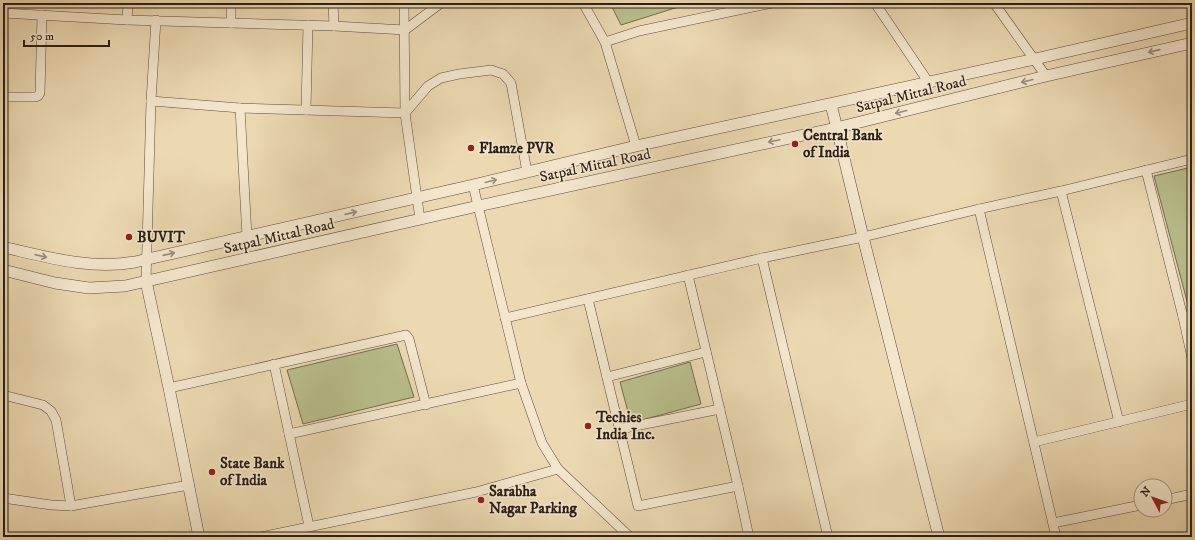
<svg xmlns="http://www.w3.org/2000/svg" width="1195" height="540" font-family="'IM FELL DW Pica',serif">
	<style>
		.green { fill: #b8bf8c; stroke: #726e52 }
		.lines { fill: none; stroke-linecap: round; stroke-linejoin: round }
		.minor-casing { stroke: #5b4d3e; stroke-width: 10 }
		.tertiary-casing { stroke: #5b4d3e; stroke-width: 12 }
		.minor { stroke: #f3e6cd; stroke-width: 9 }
		.tertiary { stroke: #f3e6cd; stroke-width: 11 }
		.oneway { stroke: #998c7b }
		.poi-dot { fill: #8f2418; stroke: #f3e6cd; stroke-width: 1.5 }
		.labels { text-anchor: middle; stroke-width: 3; stroke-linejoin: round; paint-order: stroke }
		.street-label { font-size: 15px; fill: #2b1e17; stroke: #f3e6cd }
		.poi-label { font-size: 15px; font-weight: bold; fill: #2b1e17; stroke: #f3e6cd; text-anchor: start }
	</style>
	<rect width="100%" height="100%" fill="#ecd9b2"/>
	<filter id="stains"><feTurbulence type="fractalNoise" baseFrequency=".005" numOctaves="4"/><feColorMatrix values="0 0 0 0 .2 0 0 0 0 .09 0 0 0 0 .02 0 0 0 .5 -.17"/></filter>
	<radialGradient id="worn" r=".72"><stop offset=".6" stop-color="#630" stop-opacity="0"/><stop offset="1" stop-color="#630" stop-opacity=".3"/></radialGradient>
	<g class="green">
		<path d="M 618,3 L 691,3 L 621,25 L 612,7 Z"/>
		<path d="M 1192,167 L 1192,304 L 1188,305 L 1154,176 Z"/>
		<path d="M 397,344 L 414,397 L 303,424 L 287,370 Z"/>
		<path d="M 690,362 L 701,404 L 631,423 L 620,382 Z"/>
	</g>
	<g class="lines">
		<defs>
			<g id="minor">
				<path d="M 231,3 L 231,23"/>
				<path d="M 333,3 L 334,26"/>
				<path d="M 404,3 L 405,113 L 420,219"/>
				<path d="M 583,3 L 605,42 L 636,146"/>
				<path d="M 875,3 L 929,83"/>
				<path d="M 994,3 L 1046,76"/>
				<path d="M 3,13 L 127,20 L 334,26 L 405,30 L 441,3"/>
				<path d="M 127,20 L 128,3"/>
				<path d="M 605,42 L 639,31 L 772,3"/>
				<path d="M 3,97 L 35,97 L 38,96 L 40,93 L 42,15"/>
				<path d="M 151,101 L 240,108 L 405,113 L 428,86 L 441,78 L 459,74 L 491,70 L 503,74 L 511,83 L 527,172"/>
				<path d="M 240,108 L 247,237"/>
				<path d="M 306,110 L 308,25"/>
				<path d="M 1146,170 L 1183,317 L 1192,315"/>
				<path d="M 473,185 L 521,383 L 542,443 L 558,469 L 630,537"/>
				<path d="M 1061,191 L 1119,422"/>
				<path d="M 979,209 L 1056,537"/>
				<path d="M 762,258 L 828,537"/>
				<path d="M 146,281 L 151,101 L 156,20"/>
				<path d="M 588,299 L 638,506 L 738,486 L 688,275"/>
				<path d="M 1183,317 L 1192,358"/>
				<path d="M 505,318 L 762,258 L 863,237 L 979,209 L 1061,191 L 1192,159"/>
				<path d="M 274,364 L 309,526"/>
				<path d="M 607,377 L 706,352"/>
				<path d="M 169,388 L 406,335 L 409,339 L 426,405"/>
				<path d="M 3,395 L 43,405 L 51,411 L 56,420 L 71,506"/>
				<path d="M 620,429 L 720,409"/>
				<path d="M 289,434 L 521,383"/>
				<path d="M 1034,442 L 1192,404"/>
				<path d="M 738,486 L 749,537"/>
				<path d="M 3,498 L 51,505 L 71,506 L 189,485"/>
				<path d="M 1165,500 L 1192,494"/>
				<path d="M 1053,523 L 1141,505"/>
				<path d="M 261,537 L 476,492 L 558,469"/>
			</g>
			<g id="tertiary">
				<path d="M 831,104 L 863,237 L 939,537"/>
				<path d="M 3,247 C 47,257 90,270 135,262 L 473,185 L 636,146 L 1035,59 L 1192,23"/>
				<path d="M 3,270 L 55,283 L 89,288 L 125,286 L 478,206 L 836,128 L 1046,76 L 1192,43"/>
				<path d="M 146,281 L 169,388 L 199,537"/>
			</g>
		</defs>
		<use href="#minor" class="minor-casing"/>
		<use href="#tertiary" class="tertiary-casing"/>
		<use href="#minor" class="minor"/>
		<use href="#tertiary" class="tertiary"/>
	</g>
	<defs><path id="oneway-shaft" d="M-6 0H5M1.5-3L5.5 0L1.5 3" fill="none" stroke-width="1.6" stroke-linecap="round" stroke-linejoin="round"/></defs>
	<g class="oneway">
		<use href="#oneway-shaft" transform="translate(1154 51) rotate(167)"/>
		<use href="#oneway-shaft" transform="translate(1027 81) rotate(166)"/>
		<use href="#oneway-shaft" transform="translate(901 112) rotate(166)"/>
		<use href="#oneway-shaft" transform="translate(774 141) rotate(168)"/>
		<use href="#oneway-shaft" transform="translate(491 181) rotate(-14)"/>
		<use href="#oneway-shaft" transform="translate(351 213) rotate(-13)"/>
		<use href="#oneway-shaft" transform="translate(169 254) rotate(-13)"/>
		<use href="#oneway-shaft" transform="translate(41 256) rotate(13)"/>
	</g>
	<g class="poi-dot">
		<circle cx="795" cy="144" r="4"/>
		<circle cx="471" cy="148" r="4"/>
		<circle cx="129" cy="237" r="4"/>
		<circle cx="588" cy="426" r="4"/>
		<circle cx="212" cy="472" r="4"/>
		<circle cx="481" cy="500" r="4"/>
	</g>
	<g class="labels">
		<g class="street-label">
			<text transform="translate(911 94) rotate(-14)" y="5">Satpal Mittal Road</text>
			<text transform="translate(595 165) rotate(-12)" y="5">Satpal Mittal Road</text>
			<text transform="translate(279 236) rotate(-13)" y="5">Satpal Mittal Road</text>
		</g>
		<g class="poi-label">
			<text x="803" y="140">Central Bank<tspan x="803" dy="17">of India</tspan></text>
			<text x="479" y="153">Flamze PVR</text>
			<text x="137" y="242">BUVIT</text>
			<text x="596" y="422">Techies<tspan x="596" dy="17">India Inc.</tspan></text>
			<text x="220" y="468">State Bank<tspan x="220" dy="17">of India</tspan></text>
			<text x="489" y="496">Sarabha<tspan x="489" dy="17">Nagar Parking</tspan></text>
		</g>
	</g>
	<rect width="1195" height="540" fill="none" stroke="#ecd9b2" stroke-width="16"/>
	<rect x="4" y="4" width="1187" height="532" fill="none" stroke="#2b1e17" stroke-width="2"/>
	<rect x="8" y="8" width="1179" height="524" fill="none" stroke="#2b1e17"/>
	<g transform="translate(1153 498) rotate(311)"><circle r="19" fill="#f3e6cd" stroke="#a39684"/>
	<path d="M0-3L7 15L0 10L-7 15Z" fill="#8f2418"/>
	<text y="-6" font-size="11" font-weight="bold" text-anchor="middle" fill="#2b1e17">N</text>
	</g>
	<path d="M24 40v6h85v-6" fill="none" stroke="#2b1e17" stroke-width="2"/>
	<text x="30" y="40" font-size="12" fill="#2b1e17" stroke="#f3e6cd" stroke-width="3" paint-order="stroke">50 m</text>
	<rect width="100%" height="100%" filter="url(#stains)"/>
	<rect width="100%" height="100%" fill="url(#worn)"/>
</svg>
